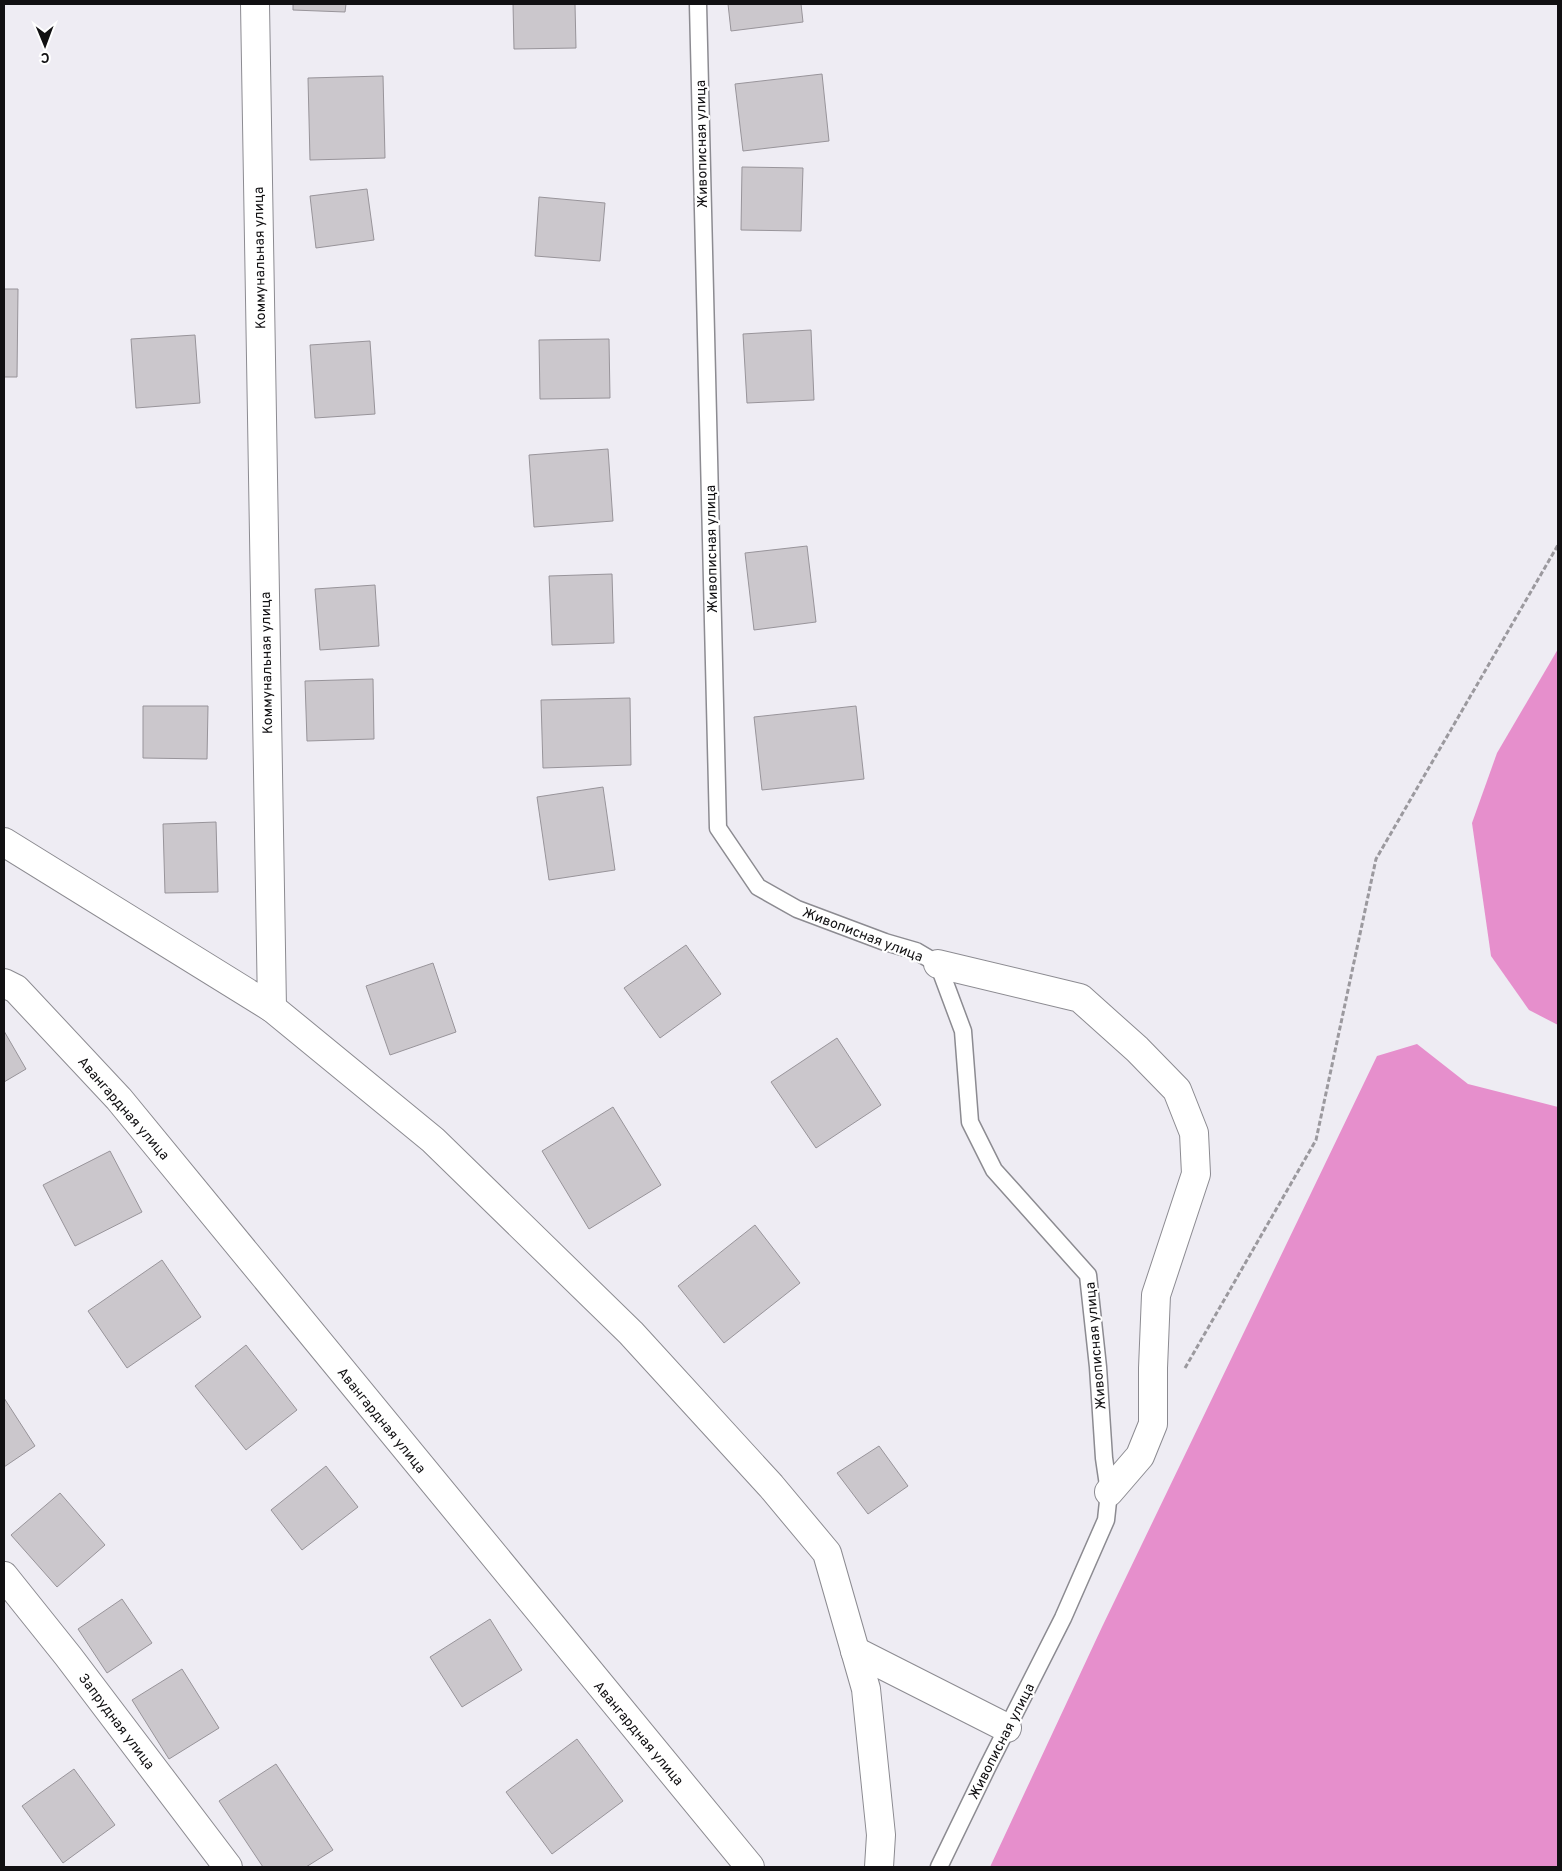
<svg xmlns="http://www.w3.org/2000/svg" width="1562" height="1871" font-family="Overpass,sans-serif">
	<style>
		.forest { fill: #e68fcc }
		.building { fill: #cbc7cc; stroke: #98949a }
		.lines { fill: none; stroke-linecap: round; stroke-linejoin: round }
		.service-casing { stroke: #8c8b91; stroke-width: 19 }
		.minor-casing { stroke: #8c8b91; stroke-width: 30 }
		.path { stroke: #9b999e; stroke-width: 3; stroke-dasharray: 5 2.5; stroke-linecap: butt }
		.service { stroke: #fff; stroke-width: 16 }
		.minor { stroke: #fff; stroke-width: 28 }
		.labels { text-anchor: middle; stroke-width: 4.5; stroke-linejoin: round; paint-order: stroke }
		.street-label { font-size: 14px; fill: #111012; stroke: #fff }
	</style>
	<rect width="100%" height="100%" fill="#eeecf3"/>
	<g class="forest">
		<path d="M 1558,649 L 1558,1025 L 1529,1010 L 1491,956 L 1472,823 L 1497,753 Z"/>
		<path d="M 1417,1044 L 1468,1084 L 1558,1107 L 1558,1867 L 990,1867 L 1102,1627 L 1377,1056 Z"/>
	</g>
	<g class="building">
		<path d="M 293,4 L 346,4 L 345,12 L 293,10 Z"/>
		<path d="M 513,4 L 575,4 L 576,48 L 514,49 Z"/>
		<path d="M 728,4 L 801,4 L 803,22 L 731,31 Z"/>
		<path d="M 822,74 L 829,141 L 743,151 L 735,84 Z"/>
		<path d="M 383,76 L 385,158 L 310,160 L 308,78 Z"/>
		<path d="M 742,167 L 803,168 L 801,231 L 741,230 Z"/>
		<path d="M 367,189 L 374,240 L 316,248 L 310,196 Z"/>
		<path d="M 539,197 L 605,203 L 600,261 L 535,256 Z"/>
		<path d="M 4,289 L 18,289 L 17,377 L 4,377 Z"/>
		<path d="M 811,330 L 814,400 L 747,403 L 743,334 Z"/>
		<path d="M 195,335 L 200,403 L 136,408 L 131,339 Z"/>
		<path d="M 609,339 L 610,398 L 540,399 L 539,340 Z"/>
		<path d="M 370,341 L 375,414 L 315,418 L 310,345 Z"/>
		<path d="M 608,449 L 613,521 L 534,527 L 529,455 Z"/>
		<path d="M 807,546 L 816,622 L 754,630 L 745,553 Z"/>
		<path d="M 612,574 L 614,643 L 552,645 L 549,576 Z"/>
		<path d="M 375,585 L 379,646 L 320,650 L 315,589 Z"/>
		<path d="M 373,679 L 374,739 L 307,741 L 305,681 Z"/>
		<path d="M 630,698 L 631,765 L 543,768 L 541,700 Z"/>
		<path d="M 143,706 L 208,706 L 207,759 L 143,758 Z"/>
		<path d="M 856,706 L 864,779 L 762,790 L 754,717 Z"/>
		<path d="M 603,787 L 615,870 L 549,880 L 537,797 Z"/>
		<path d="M 216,822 L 218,892 L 165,893 L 163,824 Z"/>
		<path d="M 686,945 L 721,994 L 660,1038 L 624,988 Z"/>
		<path d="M 433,963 L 456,1032 L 390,1055 L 366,986 Z"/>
		<path d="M 4,1031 L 26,1069 L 4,1082 Z"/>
		<path d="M 837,1038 L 881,1105 L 816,1148 L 771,1082 Z"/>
		<path d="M 613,1107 L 661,1185 L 589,1229 L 542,1151 Z"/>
		<path d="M 110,1151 L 142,1212 L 75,1246 L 43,1185 Z"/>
		<path d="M 755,1225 L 800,1283 L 724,1343 L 678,1286 Z"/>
		<path d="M 162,1260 L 201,1317 L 127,1368 L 88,1311 Z"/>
		<path d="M 246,1345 L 297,1410 L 246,1450 L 195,1386 Z"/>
		<path d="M 4,1398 L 35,1446 L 4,1467 Z"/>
		<path d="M 879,1446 L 908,1486 L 868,1514 L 837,1473 Z"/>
		<path d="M 326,1466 L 358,1507 L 302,1550 L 271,1510 Z"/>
		<path d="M 60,1493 L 105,1545 L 57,1587 L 11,1535 Z"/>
		<path d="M 122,1599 L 152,1643 L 107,1673 L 78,1629 Z"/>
		<path d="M 490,1619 L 522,1670 L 462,1707 L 430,1657 Z"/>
		<path d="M 182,1669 L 219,1728 L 169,1759 L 132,1700 Z"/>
		<path d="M 577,1739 L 623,1801 L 552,1854 L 506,1792 Z"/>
		<path d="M 276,1764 L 333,1850 L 306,1867 L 263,1867 L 219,1801 Z"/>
		<path d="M 74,1769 L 115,1825 L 63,1863 L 22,1806 Z"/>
	</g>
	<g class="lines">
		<defs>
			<path id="service" d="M 698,4 L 718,828 L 758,887 L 797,909 L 885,942 L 916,951 L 938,964 L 963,1031 L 970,1122 L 994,1170 L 1088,1275 L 1098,1367 L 1104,1458 L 1109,1492 L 1106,1520 L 1063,1618 L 987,1768 L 939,1867"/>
			<g id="minor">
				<path d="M 4,842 L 272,1008 L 255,4"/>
				<path d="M 938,964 L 1080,998 L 1137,1049 L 1177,1090 L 1194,1133 L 1196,1174 L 1156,1295 L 1153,1368 L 1153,1424 L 1140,1456 L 1109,1492"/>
				<path d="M 4,983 L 16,989 L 119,1099 L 750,1867"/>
				<path d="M 272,1008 L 433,1140 L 631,1333 L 771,1486 L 827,1553 L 866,1689 L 881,1835 L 879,1867"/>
				<path d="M 4,1576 L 68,1656 L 228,1867"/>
				<path d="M 855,1651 L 1007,1728"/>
			</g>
		</defs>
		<use href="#service" class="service-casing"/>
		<use href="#minor" class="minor-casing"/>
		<path class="path" d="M 1185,1368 L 1316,1140 L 1376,859 L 1558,545"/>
		<use href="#service" class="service"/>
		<use href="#minor" class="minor"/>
	</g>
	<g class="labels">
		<g class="street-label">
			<text transform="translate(701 144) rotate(-91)" y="5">Живописная улица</text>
			<text transform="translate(259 258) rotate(-91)" y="5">Коммунальная улица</text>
			<text transform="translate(711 549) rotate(-91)" y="5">Живописная улица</text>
			<text transform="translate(266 663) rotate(-91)" y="5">Коммунальная улица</text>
			<text transform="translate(863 934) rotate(21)" y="5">Живописная улица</text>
			<text transform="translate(124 1108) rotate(49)" y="5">Авангардная улица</text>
			<text transform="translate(1095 1346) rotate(-95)" y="5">Живописная улица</text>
			<text transform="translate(382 1420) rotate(51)" y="5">Авангардная улица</text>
			<text transform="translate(117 1721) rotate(53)" y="5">Запрудная улица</text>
			<text transform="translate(639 1733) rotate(50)" y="5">Авангардная улица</text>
			<text transform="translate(1001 1741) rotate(-63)" y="5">Живописная улица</text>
		</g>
	</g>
	<rect width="1562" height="1871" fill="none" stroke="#111012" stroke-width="10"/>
	<g transform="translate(45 45) rotate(179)" stroke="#ffffff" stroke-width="4" paint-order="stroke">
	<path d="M0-4L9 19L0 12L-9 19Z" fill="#111012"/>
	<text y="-8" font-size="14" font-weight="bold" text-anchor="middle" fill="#111012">С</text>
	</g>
</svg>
